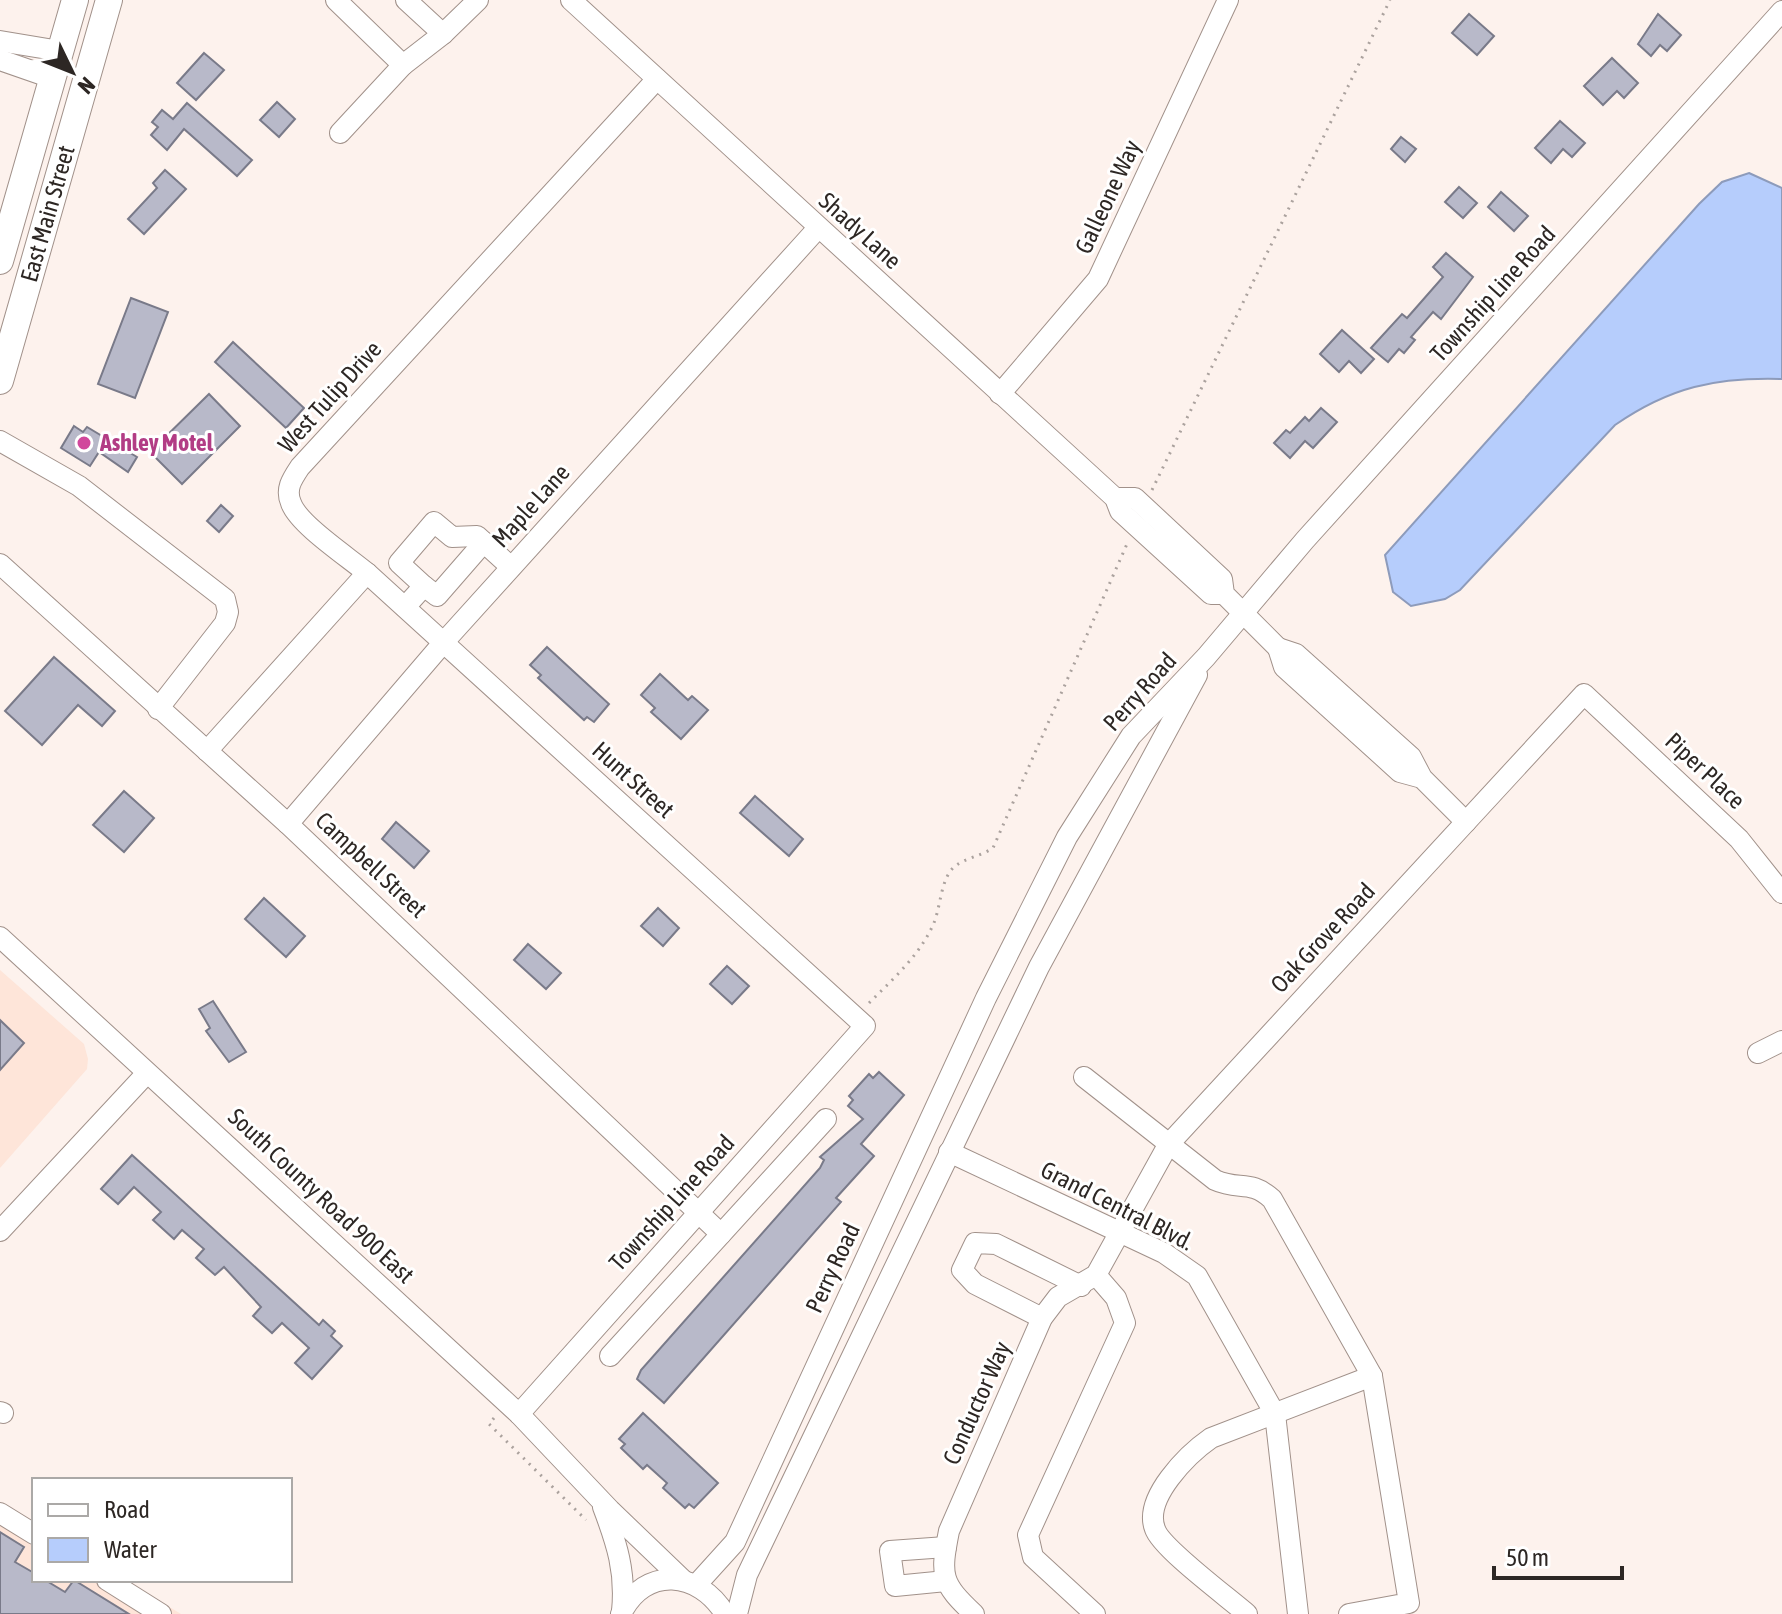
<svg xmlns="http://www.w3.org/2000/svg" width="1782" height="1614" font-family="'Asap Condensed',sans-serif">
	<style>
		.built { fill: #fee5d9 }
		.water { fill: #b6cdfc; stroke: #8d9bbb; stroke-width: 2 }
		.building { fill: #b8b9c9; stroke: #797a89; stroke-width: 2 }
		.lines { fill: none; stroke-linecap: round; stroke-linejoin: round }
		.minor-casing { stroke: #a1918a; stroke-width: 22 }
		.major-casing { stroke: #a1918a; stroke-width: 28 }
		.path { stroke: #aba29e; stroke-width: 3; stroke-dasharray: 2 6; stroke-linecap: butt }
		.minor { stroke: #fff; stroke-width: 20 }
		.major { stroke: #fff; stroke-width: 26 }
		.hotel-dot { fill: #d1479c; stroke: #fff; stroke-width: 3 }
		.labels { text-anchor: middle; stroke-width: 6; stroke-linejoin: round; paint-order: stroke }
		.street-label { font-size: 24px; fill: #2d2724; stroke: #fff }
		.hotel-label { font-size: 24px; font-weight: bold; fill: #b23c85; stroke: #fff; text-anchor: start }
	</style>
	<rect width="100%" height="100%" fill="#fdf2ed"/>
	<g class="built">
		<path d="M 0,970 L 84,1044 L 88,1059 L 87,1069 L 0,1168 Z"/>
		<path d="M 0,1504 L 34,1525 L 34,1580 L 125,1580 L 181,1614 L 0,1614 Z"/>
	</g>
	<path class="water" d="M 1749,173 L 1782,188 L 1782,379 C 1716,377 1670,387 1615,425 L 1460,590 L 1445,599 L 1411,606 L 1393,592 L 1385,555 L 1699,204 L 1722,182 Z"/>
	<g class="building">
		<path d="M 1469,14 L 1494,36 L 1477,55 L 1452,33 Z"/>
		<path d="M 1658,14 L 1681,35 L 1667,51 L 1660,45 L 1651,56 L 1638,44 Z"/>
		<path d="M 204,53 L 224,70 L 196,100 L 177,83 Z"/>
		<path d="M 1612,58 L 1638,83 L 1624,98 L 1617,91 L 1603,105 L 1584,86 Z"/>
		<path d="M 277,102 L 295,119 L 279,137 L 260,120 Z"/>
		<path d="M 187,103 L 252,160 L 237,176 L 184,129 L 167,150 L 151,135 L 158,127 L 152,122 L 162,110 L 173,119 Z"/>
		<path d="M 1560,121 L 1585,143 L 1572,157 L 1563,149 L 1551,163 L 1535,148 Z"/>
		<path d="M 1401,137 L 1416,149 L 1405,162 L 1391,149 Z"/>
		<path d="M 165,170 L 186,189 L 144,234 L 128,219 L 157,188 L 153,183 Z"/>
		<path d="M 1459,187 L 1477,203 L 1463,218 L 1445,202 Z"/>
		<path d="M 1501,192 L 1528,216 L 1514,231 L 1488,207 Z"/>
		<path d="M 1446,253 L 1473,277 L 1441,319 L 1433,312 L 1411,337 L 1415,340 L 1404,353 L 1399,349 L 1388,362 L 1371,348 L 1402,314 L 1407,318 L 1443,277 L 1433,267 Z"/>
		<path d="M 131,298 L 168,312 L 135,398 L 98,384 Z"/>
		<path d="M 1342,330 L 1374,359 L 1361,373 L 1349,361 L 1339,372 L 1320,354 Z"/>
		<path d="M 233,342 L 304,408 L 286,428 L 215,362 Z"/>
		<path d="M 209,394 L 240,426 L 182,484 L 150,452 Z"/>
		<path d="M 1321,408 L 1337,422 L 1313,448 L 1305,441 L 1290,458 L 1274,443 L 1286,430 L 1290,433 L 1305,417 L 1309,421 Z"/>
		<path d="M 74,426 L 83,432 L 87,427 L 137,457 L 128,472 L 99,452 L 90,466 L 61,448 Z"/>
		<path d="M 221,505 L 233,516 L 219,532 L 207,521 Z"/>
		<path d="M 547,647 L 609,704 L 594,722 L 587,717 L 584,720 L 538,678 L 541,675 L 530,665 Z"/>
		<path d="M 54,657 L 115,711 L 102,726 L 78,705 L 42,745 L 5,711 Z"/>
		<path d="M 660,674 L 688,700 L 692,696 L 708,710 L 681,739 L 651,712 L 655,708 L 641,695 Z"/>
		<path d="M 124,791 L 154,818 L 124,852 L 93,825 Z"/>
		<path d="M 755,796 L 803,839 L 789,856 L 740,813 Z"/>
		<path d="M 396,822 L 429,851 L 414,868 L 382,839 Z"/>
		<path d="M 264,898 L 305,936 L 286,957 L 245,919 Z"/>
		<path d="M 658,908 L 679,928 L 663,946 L 641,926 Z"/>
		<path d="M 528,944 L 561,973 L 546,989 L 514,960 Z"/>
		<path d="M 727,966 L 749,986 L 732,1004 L 710,984 Z"/>
		<path d="M 213,1001 L 246,1052 L 229,1062 L 206,1031 L 210,1028 L 199,1009 Z"/>
		<path d="M 0,1020 L 24,1043 L 0,1070 Z"/>
		<path d="M 879,1072 L 904,1095 L 861,1144 L 874,1156 L 836,1198 L 841,1202 L 664,1403 L 637,1379 L 641,1370 L 820,1168 L 824,1160 L 820,1157 L 863,1119 L 848,1106 L 853,1100 L 849,1096 L 869,1074 L 873,1078 Z"/>
		<path d="M 132,1155 L 319,1325 L 323,1320 L 335,1331 L 331,1336 L 342,1346 L 312,1379 L 295,1363 L 309,1348 L 282,1323 L 272,1333 L 253,1316 L 261,1307 L 224,1267 L 215,1275 L 196,1258 L 204,1249 L 182,1230 L 174,1239 L 153,1220 L 161,1212 L 134,1187 L 118,1204 L 101,1189 Z"/>
		<path d="M 643,1413 L 718,1483 L 694,1508 L 689,1504 L 685,1508 L 663,1488 L 667,1483 L 647,1465 L 643,1469 L 621,1448 L 625,1444 L 619,1439 Z"/>
		<path d="M 0,1532 L 24,1547 L 15,1562 L 34,1573 L 34,1580 L 45,1580 L 65,1592 L 74,1580 L 129,1614 L 0,1614 Z"/>
	</g>
	<g class="lines">
		<defs>
			<g id="minor">
				<path d="M 336,0 L 403,65 L 443,34 L 478,0"/>
				<path d="M 406,0 L 443,34"/>
				<path d="M 571,0 L 1115,498 L 1120,511 L 1211,594 L 1224,594"/>
				<path d="M 0,41 L 60,51"/>
				<path d="M 0,60 L 52,78"/>
				<path d="M 340,133 L 403,65"/>
				<path d="M 1000,394 L 1098,279 L 1228,0"/>
				<path d="M 0,441 L 79,486 L 225,599 L 228,612 L 225,623 L 158,709"/>
				<path d="M 1115,498 L 1135,498 L 1222,579 L 1224,594 L 1278,648"/>
				<path d="M 0,564 L 288,824 L 721,1234"/>
				<path d="M 424,586 L 437,596 L 484,542"/>
				<path d="M 405,607 L 424,586 L 399,563 L 434,522 L 452,537 L 477,536 L 511,567"/>
				<path d="M 207,751 L 367,573"/>
				<path d="M 1422,778 L 1400,772 L 1284,667 L 1278,648 L 1296,654 L 1411,757 L 1422,778 L 1466,822"/>
				<path d="M 288,824 L 443,643 L 818,228"/>
				<path d="M 0,937 L 519,1414 L 610,1510 L 684,1581"/>
				<path d="M 1758,1053 L 1782,1041"/>
				<path d="M 1084,1077 L 1215,1180 C 1239,1191 1250,1179 1272,1199 L 1372,1376 L 1409,1603 L 1349,1614"/>
				<path d="M 949,1152 L 1164,1253 L 1197,1276 L 1275,1414 L 1298,1614"/>
				<path d="M 0,1231 L 147,1073"/>
				<path d="M 1042,1318 L 975,1284 L 962,1270 L 975,1243 L 996,1244 L 1081,1286"/>
				<path d="M 610,1356 L 826,1119"/>
				<path d="M 0,1412 L 3,1413"/>
				<path d="M 519,1414 L 865,1026 L 367,573 C 348,557 298,524 291,503 C 285,489 292,479 300,467 L 657,79"/>
				<path d="M 603,1507 C 617,1544 626,1572 622,1611"/>
				<path d="M 0,1513 L 34,1534"/>
				<path d="M 946,1547 L 890,1551 L 895,1586 L 946,1581"/>
				<path d="M 107,1580 L 161,1614"/>
				<path d="M 697,1584 L 735,1542 L 986,998 L 1067,837 L 1131,736 L 1206,657 L 1305,540 L 1782,11"/>
				<path d="M 621,1614 C 645,1565 699,1571 725,1614"/>
				<path d="M 737,1614 L 747,1575 L 1039,967 L 1197,675"/>
				<path d="M 974,1614 C 941,1583 940,1576 949,1531 L 1042,1318 L 1058,1297 L 1096,1275 L 1168,1145 L 1584,694 L 1739,839 L 1782,893"/>
				<path d="M 1095,1614 L 1033,1557 L 1028,1535 L 1125,1323 L 1116,1298 L 1096,1275"/>
				<path d="M 1247,1614 C 1229,1598 1161,1548 1155,1529 C 1143,1498 1188,1454 1211,1438 L 1372,1376"/>
			</g>
			<g id="major">
				<path d="M 0,261 L 75,0"/>
				<path id="s1" d="M 0,381 L 109,0"/>
			</g>
		</defs>
		<use href="#minor" class="minor-casing"/>
		<use href="#major" class="major-casing"/>
		<g class="path">
			<path d="M 1152,490 L 1390,0"/>
			<path d="M 869,1003 C 893,979 919,956 933,925 C 941,908 940,880 954,867 C 965,858 981,856 993,848 L 1127,544"/>
			<path d="M 494,1418 L 489,1424 L 586,1520"/>
		</g>
		<use href="#minor" class="minor"/>
		<use href="#major" class="major"/>
	</g>
	<circle class="hotel-dot" cx="84" cy="443" r="8"/>
	<g class="labels">
		<g class="street-label">
			<text transform="translate(1108 197) rotate(-65)" y="8">Galleone Way</text>
			<text dy="8" stroke="none"><textPath href="#s1" startOffset="174">East Main Street</textPath></text>
			<text transform="translate(860 231) rotate(42)" y="8">Shady Lane</text>
			<text transform="translate(1493 294) rotate(-48)" y="8">Township Line Road</text>
			<text transform="translate(330 397) rotate(-48)" y="8">West Tulip Drive</text>
			<text transform="translate(531 506) rotate(-48)" y="8">Maple Lane</text>
			<text transform="translate(1140 692) rotate(-48)" y="8">Perry Road</text>
			<text transform="translate(1705 771) rotate(43)" y="8">Piper Place</text>
			<text transform="translate(633 780) rotate(42)" y="8">Hunt Street</text>
			<text transform="translate(371 865) rotate(43)" y="8">Campbell Street</text>
			<text transform="translate(1323 938) rotate(-47)" y="8">Oak Grove Road</text>
			<text transform="translate(321 1196) rotate(43)" y="8">South County Road 900 East</text>
			<text transform="translate(672 1203) rotate(-48)" y="8">Township Line Road</text>
			<text transform="translate(1117 1206) rotate(27)" y="8">Grand Central Blvd.</text>
			<text transform="translate(833 1268) rotate(-65)" y="8">Perry Road</text>
			<text transform="translate(977 1403) rotate(-66)" y="8">Conductor Way</text>
		</g>
		<g class="hotel-label">
			<text x="100" y="451">Ashley Motel</text>
		</g>
	</g>
	<rect x="32" y="1478" width="260" height="104" fill="#ffffff" stroke="#aba9a7" stroke-width="2"/>
	<rect x="48" y="1504" width="40" height="12" fill="#ffffff" stroke="#aba9a7" stroke-width="2"/>
	<text x="104" y="1518" font-size="24" fill="#2d2724">Road</text>
	<rect x="48" y="1538" width="40" height="24" fill="#b6cdfc" stroke="#aba9a7" stroke-width="2"/>
	<text x="104" y="1558" font-size="24" fill="#2d2724">Water</text>
	<g transform="translate(72 72) rotate(133)" stroke="#ffffff" stroke-width="6" paint-order="stroke">
	<path d="M0-6L14 30L0 20L-14 30Z" fill="#2d2724"/>
	<text y="-12" font-size="22" font-weight="bold" text-anchor="middle" fill="#2d2724">N</text>
	</g>
	<path d="M1494 1566v12h128v-12" fill="none" stroke="#2d2724" stroke-width="4"/>
	<text x="1506" y="1566" font-size="24" fill="#2d2724" stroke="#ffffff" stroke-width="6" paint-order="stroke">50 m</text>
</svg>
